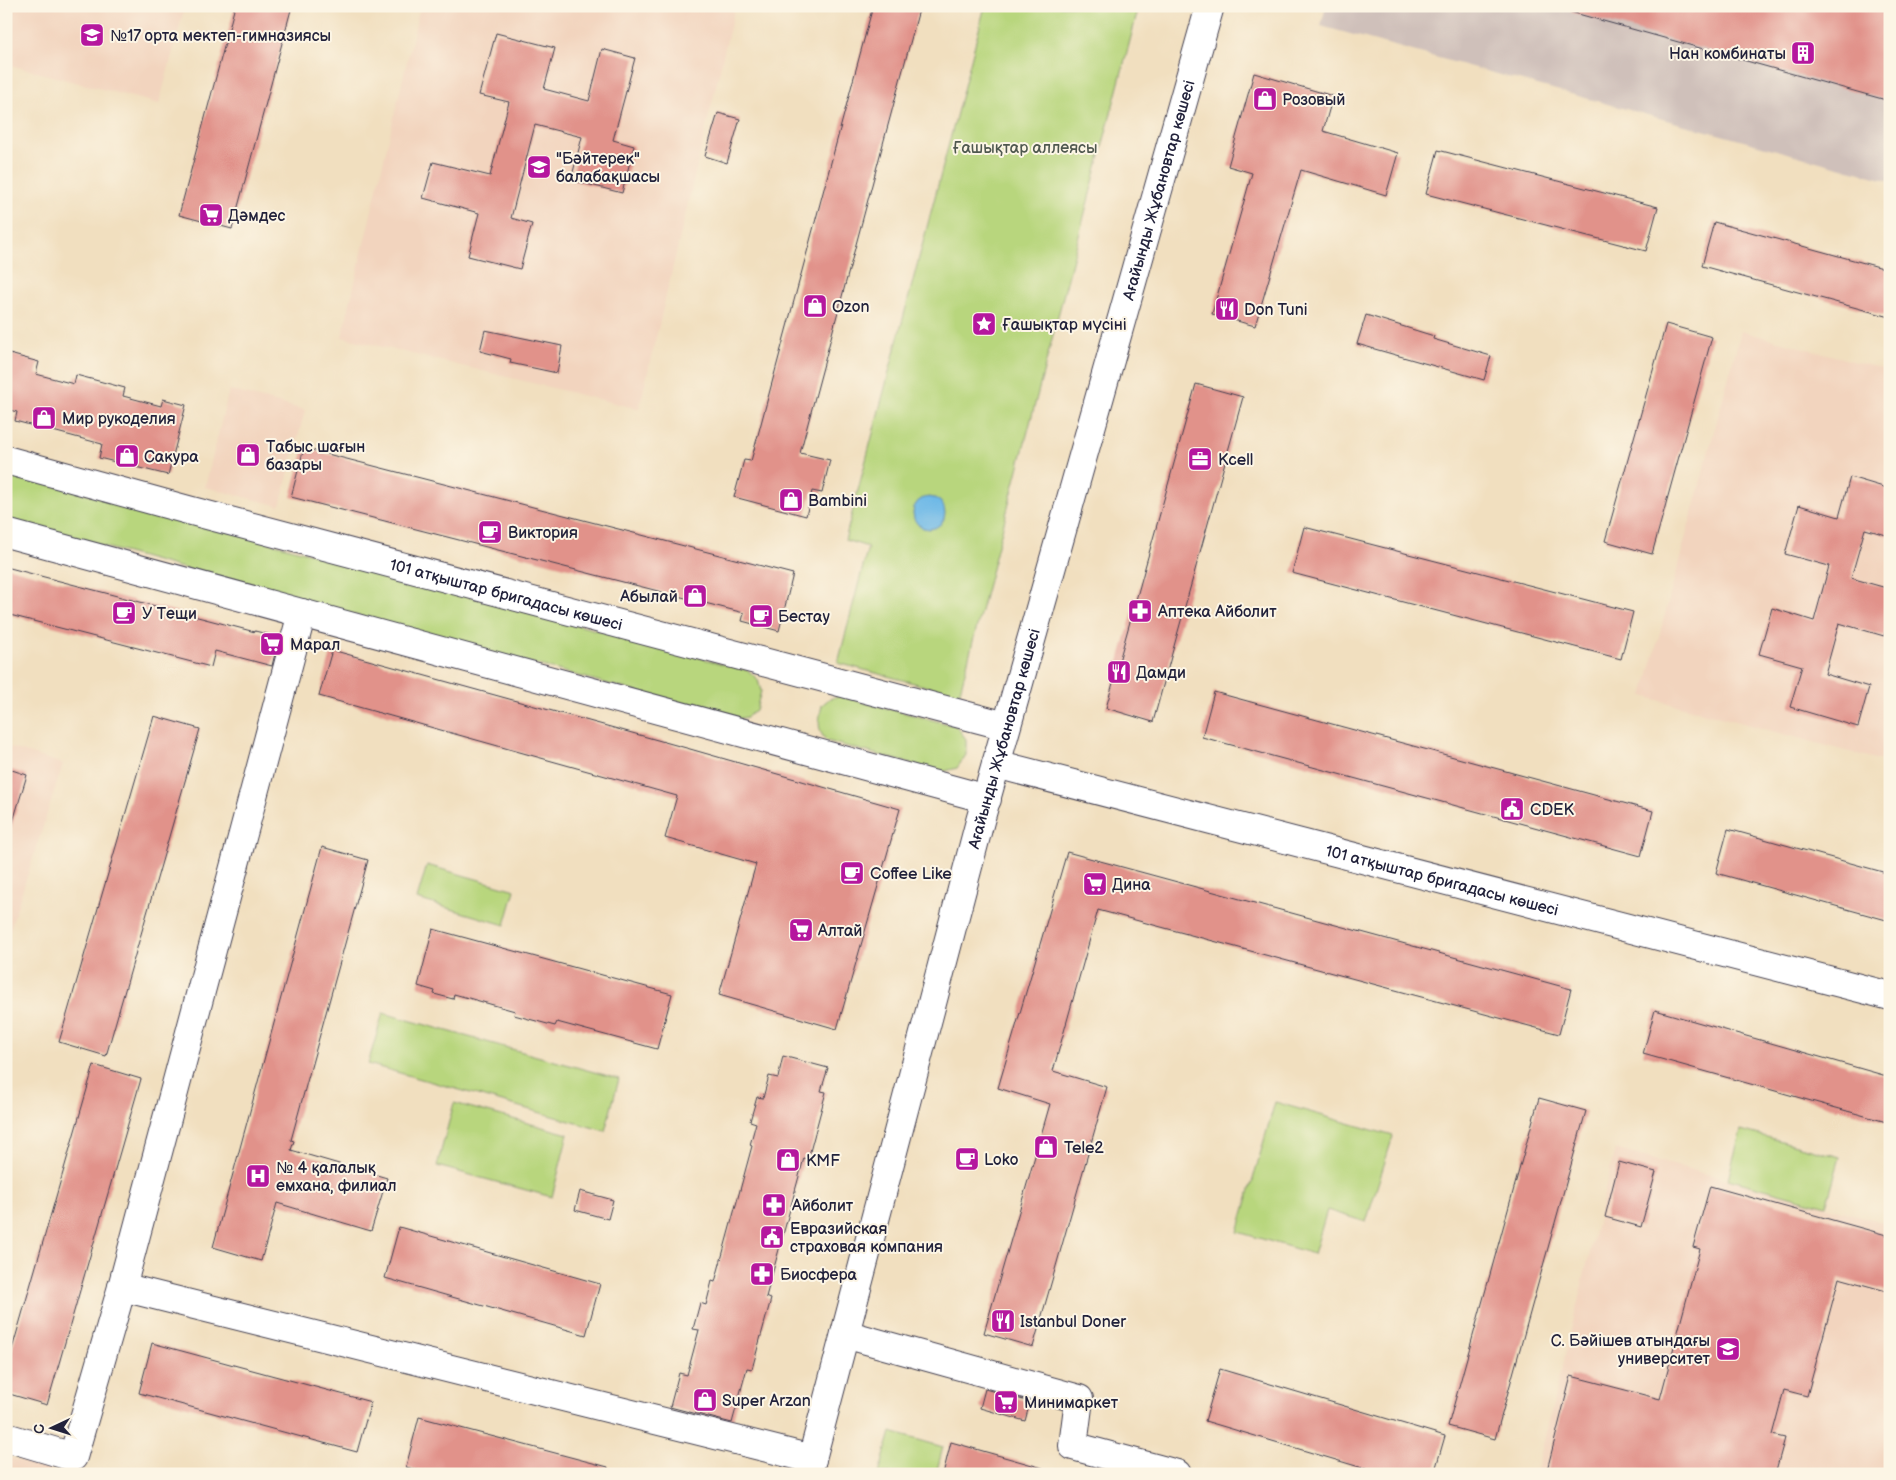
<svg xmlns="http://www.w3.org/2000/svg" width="1896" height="1480" font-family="'Balsamiq Sans',sans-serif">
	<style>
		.built { fill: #f2d4be }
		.industrial { fill: #cfc0ba }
		.green { fill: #b8d67d; stroke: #6d7c5c }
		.water { fill: #6eb9e7; stroke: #486e91 }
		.building { fill: #e1928a }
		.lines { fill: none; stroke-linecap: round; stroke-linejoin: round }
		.minor-casing { stroke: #413e4f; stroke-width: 30 }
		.minor { stroke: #fff; stroke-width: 28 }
		.labels { text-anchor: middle; stroke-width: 4; stroke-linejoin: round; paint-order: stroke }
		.poi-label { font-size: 16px; fill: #22223b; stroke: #fcf5e5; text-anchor: start }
		.park-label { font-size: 16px; fill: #4f584f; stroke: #fcf5e5 }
		.street-label { font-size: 16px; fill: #22223b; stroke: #fcf5e5 }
	</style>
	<rect width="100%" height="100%" fill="#fcf5e5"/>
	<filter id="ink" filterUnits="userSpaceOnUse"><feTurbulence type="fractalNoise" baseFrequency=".02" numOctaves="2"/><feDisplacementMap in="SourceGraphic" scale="10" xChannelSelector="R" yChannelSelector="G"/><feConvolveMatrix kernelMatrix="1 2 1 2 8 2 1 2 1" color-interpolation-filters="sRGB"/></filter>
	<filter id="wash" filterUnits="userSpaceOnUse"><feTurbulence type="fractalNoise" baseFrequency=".0096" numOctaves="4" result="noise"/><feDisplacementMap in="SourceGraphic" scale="20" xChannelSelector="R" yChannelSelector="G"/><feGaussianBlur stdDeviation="1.12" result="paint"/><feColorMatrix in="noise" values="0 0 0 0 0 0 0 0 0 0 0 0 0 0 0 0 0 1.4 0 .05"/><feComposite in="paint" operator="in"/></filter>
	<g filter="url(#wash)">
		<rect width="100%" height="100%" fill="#f1dfbf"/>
		<g class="built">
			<path d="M 6,6 L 185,6 L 159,104 L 6,64 Z"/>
			<path d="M 420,6 L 735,6 L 639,409 L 342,337 Z"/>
			<path d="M 1741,331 L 1890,371 L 1890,763 L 1643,696 Z"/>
			<path d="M 229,390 L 305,410 L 280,506 L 205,487 Z"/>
			<path d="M 6,746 L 63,764 L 6,942 Z"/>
			<path d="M 1615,1149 L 1890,1224 L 1890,1474 L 1536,1474 Z"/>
			<path d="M 6,1457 L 50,1468 L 48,1474 L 6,1474 Z"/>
		</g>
		<path class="industrial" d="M 1326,6 L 1890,6 L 1890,181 L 1321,26 Z"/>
		<g class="green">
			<path d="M 985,6 L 1139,6 L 959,695 L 838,663 L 868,547 L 845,540 Z"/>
			<path d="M 6,472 L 749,671 L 758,680 L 761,691 L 756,710 L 747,717 L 737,719 L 6,520 Z"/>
			<path d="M 839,696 L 956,726 L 966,739 L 966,755 L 957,768 L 942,772 L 827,741 C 816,730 819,720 822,705 L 829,699 Z"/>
			<path d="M 427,865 L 515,890 L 505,925 L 417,899 Z"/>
			<path d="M 383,1013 L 619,1079 L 605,1131 L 368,1064 Z"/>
			<path d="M 1275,1102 L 1393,1136 L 1366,1222 L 1327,1210 L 1314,1254 L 1238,1232 Z"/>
			<path d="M 454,1103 L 568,1134 L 552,1197 L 437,1166 Z"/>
			<path d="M 1741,1130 L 1840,1157 L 1826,1206 L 1728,1179 Z"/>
			<path d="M 891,1432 L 943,1447 L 936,1474 L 879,1474 Z"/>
		</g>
		<circle class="water" cx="929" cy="513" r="16"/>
		<g id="blocks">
			<g class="building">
				<path d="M 235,6 L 292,6 L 232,229 L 179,215 Z"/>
				<path d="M 873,6 L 920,6 L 800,453 L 830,460 L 822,493 L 812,491 L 806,516 L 734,497 L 744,460 L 751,461 Z"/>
				<path d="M 1572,6 L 1890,6 L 1890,87 L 1886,100 L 1571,12 Z"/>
				<path d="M 496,33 L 555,48 L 544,89 L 589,101 L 602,49 L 635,58 L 613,140 L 634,146 L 622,193 L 571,180 L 582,137 L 535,125 L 511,218 L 532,224 L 520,269 L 468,256 L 479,213 L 423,198 L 433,162 L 490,176 L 509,102 L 479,95 Z"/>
				<path d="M 1254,73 L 1333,96 L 1323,131 L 1398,153 L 1386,195 L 1301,170 L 1255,326 L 1212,314 L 1252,173 L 1228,166 Z"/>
				<path d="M 718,113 L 740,119 L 727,163 L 705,156 Z"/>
				<path d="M 1438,150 L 1658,207 L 1646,251 L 1426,194 Z"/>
				<path d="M 1714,222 L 1890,270 L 1890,317 L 1702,266 Z"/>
				<path d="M 1366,315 L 1434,336 L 1433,339 L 1491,356 L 1484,380 L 1357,344 Z"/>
				<path d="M 1666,324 L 1712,337 L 1652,554 L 1605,541 Z"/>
				<path d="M 485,330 L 562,346 L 557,373 L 510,363 L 511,359 L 480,351 Z"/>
				<path d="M 6,353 L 39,362 L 36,374 L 74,384 L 76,375 L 125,388 L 123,396 L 161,406 L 163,399 L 186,405 L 168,475 L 99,458 L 102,444 L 15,421 L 17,412 L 6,409 Z"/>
				<path d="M 1196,384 L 1243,397 L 1153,722 L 1106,708 Z"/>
				<path d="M 304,448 L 793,574 L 779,631 L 742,621 L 744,613 L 291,497 Z"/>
				<path d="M 1850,477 L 1890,489 L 1890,536 L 1865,529 L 1851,578 L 1890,589 L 1890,616 L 1884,636 L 1839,623 L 1825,674 L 1869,687 L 1858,727 L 1790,707 L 1802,666 L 1759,654 L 1772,608 L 1814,621 L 1829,566 L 1785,554 L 1799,505 L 1839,517 Z"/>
				<path d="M 1304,527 L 1633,612 L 1621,659 L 1292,573 Z"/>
				<path d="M 6,567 L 255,632 L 255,631 L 279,637 L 272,666 L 215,651 L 211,667 L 6,614 Z"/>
				<path d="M 332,650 L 690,749 L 900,809 L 837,1029 L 719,995 L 756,864 L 665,838 L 677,796 L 319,696 Z"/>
				<path d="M 1214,692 L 1653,811 L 1641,856 L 1202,737 Z"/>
				<path d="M 154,716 L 200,729 L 106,1056 L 59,1042 Z"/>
				<path d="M 6,768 L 27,775 L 11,828 L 6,828 Z"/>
				<path d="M 1728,829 L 1890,874 L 1890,921 L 1716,873 Z"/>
				<path d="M 322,847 L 368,860 L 291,1140 L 294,1141 L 291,1150 L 387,1178 L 371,1231 L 277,1203 L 261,1261 L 213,1247 Z"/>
				<path d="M 1067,852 L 1571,989 L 1559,1034 L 1098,910 L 1053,1071 L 1107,1087 L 1033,1347 L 984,1333 L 1050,1104 L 998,1088 Z"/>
				<path d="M 433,929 L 672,994 L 657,1049 L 557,1022 L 555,1026 L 514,1015 L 515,1011 L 454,994 L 453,999 L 434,994 L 435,991 L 418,986 Z"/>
				<path d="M 1655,1010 L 1890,1077 L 1890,1123 L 1643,1054 Z"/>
				<path d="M 783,1056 L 828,1068 L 821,1091 L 826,1092 L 808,1159 L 804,1158 L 766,1297 L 771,1299 L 752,1369 L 747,1368 L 732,1423 L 670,1407 L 679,1373 L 687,1375 L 699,1330 L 693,1329 L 700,1303 L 706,1305 L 712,1281 L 715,1282 L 752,1146 L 750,1145 L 756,1123 L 750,1121 L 757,1097 L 763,1098 L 769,1076 L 778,1078 Z"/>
				<path d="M 94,1065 L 141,1079 L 47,1405 L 6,1393 L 6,1370 Z"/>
				<path d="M 1539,1098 L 1586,1111 L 1495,1439 L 1448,1426 Z"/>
				<path d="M 1619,1162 L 1656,1172 L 1641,1227 L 1605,1217 Z"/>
				<path d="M 1710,1186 L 1890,1236 L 1890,1292 L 1839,1278 L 1807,1396 L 1784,1390 L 1772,1435 L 1785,1438 L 1775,1474 L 1546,1474 L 1571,1376 L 1660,1399 L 1700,1249 L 1693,1247 Z"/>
				<path d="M 580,1191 L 613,1200 L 608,1219 L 575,1210 Z"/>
				<path d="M 399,1227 L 600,1284 L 586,1335 L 385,1278 Z"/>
				<path d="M 152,1343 L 371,1402 L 357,1452 L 139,1393 Z"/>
				<path d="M 1220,1369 L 1445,1436 L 1434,1474 L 1383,1474 L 1205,1421 Z"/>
				<path d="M 985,1389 L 1030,1402 L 1025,1421 L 980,1408 Z"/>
				<path d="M 419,1417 L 608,1467 L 607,1474 L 431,1474 L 406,1467 Z"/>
				<path d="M 951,1442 L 1043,1468 L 1043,1474 L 943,1474 Z"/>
			</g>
		</g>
	</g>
	<g filter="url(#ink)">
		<use href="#blocks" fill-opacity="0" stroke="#413e4f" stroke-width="1"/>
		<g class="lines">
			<defs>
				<g id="minor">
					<path id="s1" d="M 6,460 L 188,510 L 1006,726"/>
					<path d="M 6,533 L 987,799"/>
					<path id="s2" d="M 996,764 L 1890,996"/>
					<path d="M 122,1287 L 812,1459"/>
					<path d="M 845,1334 L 1079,1399 L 1073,1446 L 1177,1474"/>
					<path d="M 6,1437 L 73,1457 L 122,1287 L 302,613"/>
					<path id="s3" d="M 808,1474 L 980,821 L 1210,6"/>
				</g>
			</defs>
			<use href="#minor" class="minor-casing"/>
			<use href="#minor" class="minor"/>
		</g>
	</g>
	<defs>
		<symbol id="school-square" viewBox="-11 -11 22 22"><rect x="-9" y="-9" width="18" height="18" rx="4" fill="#b5179e" stroke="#fcf5e5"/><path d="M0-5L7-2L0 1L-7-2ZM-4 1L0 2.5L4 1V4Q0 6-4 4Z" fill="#fff"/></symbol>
		<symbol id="building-square" viewBox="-11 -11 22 22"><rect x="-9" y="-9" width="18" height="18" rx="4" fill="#b5179e" stroke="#fcf5e5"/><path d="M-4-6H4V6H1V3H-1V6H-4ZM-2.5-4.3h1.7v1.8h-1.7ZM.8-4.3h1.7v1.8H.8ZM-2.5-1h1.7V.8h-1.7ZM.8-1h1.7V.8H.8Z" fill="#fff"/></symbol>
		<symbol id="shop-square" viewBox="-11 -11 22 22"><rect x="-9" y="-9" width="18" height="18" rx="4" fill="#b5179e" stroke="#fcf5e5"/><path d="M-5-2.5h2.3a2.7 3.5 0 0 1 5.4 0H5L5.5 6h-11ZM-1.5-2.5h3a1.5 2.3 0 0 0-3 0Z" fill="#fff"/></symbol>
		<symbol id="supermarket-square" viewBox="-11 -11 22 22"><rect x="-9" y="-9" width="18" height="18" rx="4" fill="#b5179e" stroke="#fcf5e5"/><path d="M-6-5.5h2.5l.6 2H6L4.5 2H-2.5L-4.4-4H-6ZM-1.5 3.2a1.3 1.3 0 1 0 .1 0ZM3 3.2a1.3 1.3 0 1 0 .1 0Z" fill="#fff"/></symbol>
		<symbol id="restaurant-square" viewBox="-11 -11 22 22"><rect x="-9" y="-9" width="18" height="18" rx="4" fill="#b5179e" stroke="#fcf5e5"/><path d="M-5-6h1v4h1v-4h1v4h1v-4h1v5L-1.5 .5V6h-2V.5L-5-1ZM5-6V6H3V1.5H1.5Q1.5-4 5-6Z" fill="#fff"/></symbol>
		<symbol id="sight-square" viewBox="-11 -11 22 22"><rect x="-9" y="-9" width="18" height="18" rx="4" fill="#b5179e" stroke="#fcf5e5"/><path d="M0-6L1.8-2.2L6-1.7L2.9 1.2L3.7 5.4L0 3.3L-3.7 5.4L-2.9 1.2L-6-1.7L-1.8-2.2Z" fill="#fff"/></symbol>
		<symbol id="office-square" viewBox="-11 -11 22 22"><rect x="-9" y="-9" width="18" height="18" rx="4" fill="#b5179e" stroke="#fcf5e5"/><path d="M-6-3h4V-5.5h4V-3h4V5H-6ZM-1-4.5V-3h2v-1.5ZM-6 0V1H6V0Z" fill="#fff"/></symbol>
		<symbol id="cafe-square" viewBox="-11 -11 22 22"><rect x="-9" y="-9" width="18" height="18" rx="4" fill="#b5179e" stroke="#fcf5e5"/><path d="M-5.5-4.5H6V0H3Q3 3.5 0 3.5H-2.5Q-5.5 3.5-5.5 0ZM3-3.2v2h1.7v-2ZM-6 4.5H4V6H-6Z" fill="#fff"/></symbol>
		<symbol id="pharmacy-square" viewBox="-11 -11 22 22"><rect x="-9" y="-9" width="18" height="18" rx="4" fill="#b5179e" stroke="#fcf5e5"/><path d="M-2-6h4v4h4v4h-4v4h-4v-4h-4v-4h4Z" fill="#fff"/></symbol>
		<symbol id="civic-square" viewBox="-11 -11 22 22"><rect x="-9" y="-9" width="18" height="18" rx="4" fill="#b5179e" stroke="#fcf5e5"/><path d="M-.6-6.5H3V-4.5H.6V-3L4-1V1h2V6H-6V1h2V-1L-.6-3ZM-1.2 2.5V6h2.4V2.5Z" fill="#fff"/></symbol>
		<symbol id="hospital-square" viewBox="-11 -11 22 22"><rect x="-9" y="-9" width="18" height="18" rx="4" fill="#b5179e" stroke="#fcf5e5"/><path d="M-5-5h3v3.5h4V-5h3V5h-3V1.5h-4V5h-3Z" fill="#fff"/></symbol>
		<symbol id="university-square" viewBox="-11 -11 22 22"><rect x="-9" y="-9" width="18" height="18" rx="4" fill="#b5179e" stroke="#fcf5e5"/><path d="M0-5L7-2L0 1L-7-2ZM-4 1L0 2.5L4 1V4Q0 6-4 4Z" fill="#fff"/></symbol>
	</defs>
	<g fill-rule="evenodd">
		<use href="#school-square" x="78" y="21" width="28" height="28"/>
		<use href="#building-square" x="1789" y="39" width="28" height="28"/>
		<use href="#shop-square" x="1251" y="85" width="28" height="28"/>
		<use href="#school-square" x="525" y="153" width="28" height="28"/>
		<use href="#supermarket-square" x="197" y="201" width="28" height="28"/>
		<use href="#shop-square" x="801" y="292" width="28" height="28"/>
		<use href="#restaurant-square" x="1213" y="295" width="28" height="28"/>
		<use href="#sight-square" x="970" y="310" width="28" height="28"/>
		<use href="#shop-square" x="30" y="404" width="28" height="28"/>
		<use href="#shop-square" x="234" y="441" width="28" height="28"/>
		<use href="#shop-square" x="113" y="442" width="28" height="28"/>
		<use href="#office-square" x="1186" y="445" width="28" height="28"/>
		<use href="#shop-square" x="777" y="486" width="28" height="28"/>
		<use href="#cafe-square" x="476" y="518" width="28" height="28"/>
		<use href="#shop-square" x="681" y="582" width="28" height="28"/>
		<use href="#pharmacy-square" x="1126" y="597" width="28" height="28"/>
		<use href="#cafe-square" x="110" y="599" width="28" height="28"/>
		<use href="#cafe-square" x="747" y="602" width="28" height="28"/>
		<use href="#supermarket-square" x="258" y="630" width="28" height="28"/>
		<use href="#restaurant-square" x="1105" y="658" width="28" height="28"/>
		<use href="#civic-square" x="1498" y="795" width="28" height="28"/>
		<use href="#cafe-square" x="838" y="859" width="28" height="28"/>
		<use href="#supermarket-square" x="1081" y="870" width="28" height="28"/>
		<use href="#supermarket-square" x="787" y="916" width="28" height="28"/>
		<use href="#shop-square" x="1032" y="1133" width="28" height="28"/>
		<use href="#cafe-square" x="953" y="1145" width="28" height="28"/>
		<use href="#shop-square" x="774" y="1146" width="28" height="28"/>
		<use href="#hospital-square" x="244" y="1162" width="28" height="28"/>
		<use href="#pharmacy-square" x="760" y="1191" width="28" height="28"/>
		<use href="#civic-square" x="758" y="1223" width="28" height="28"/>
		<use href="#pharmacy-square" x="748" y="1260" width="28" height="28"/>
		<use href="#restaurant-square" x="989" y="1307" width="28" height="28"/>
		<use href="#university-square" x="1714" y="1335" width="28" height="28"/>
		<use href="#shop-square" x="691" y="1386" width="28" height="28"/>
		<use href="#supermarket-square" x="992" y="1388" width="28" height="28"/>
	</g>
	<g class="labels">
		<g class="poi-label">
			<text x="110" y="41">№17 орта мектеп-гимназиясы</text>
			<text x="1786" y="59" text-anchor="end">Нан комбинаты</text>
			<text x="1282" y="105">Розовый</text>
			<text x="556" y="164">"Бәйтерек"<tspan x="556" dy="18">балабақшасы</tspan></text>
			<text x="228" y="221">Дәмдес</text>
			<text x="832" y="312">Ozon</text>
			<text x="1244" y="315">Don Tuni</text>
			<text x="1002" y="330">Ғашықтар мүсіні</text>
			<text x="62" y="424">Мир рукоделия</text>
			<text x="266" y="452">Табыс шағын<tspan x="266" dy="18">базары</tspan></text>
			<text x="144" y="462">Сакура</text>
			<text x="1218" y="465">Kcell</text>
			<text x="808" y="506">Bambini</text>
			<text x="508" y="538">Виктория</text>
			<text x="678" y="602" text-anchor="end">Абылай</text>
			<text x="1158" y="617">Аптека Айболит</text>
			<text x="142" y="619">У Тещи</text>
			<text x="778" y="622">Бестау</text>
			<text x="290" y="650">Марал</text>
			<text x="1136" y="678">Дамди</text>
			<text x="1530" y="815">CDEK</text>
			<text x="870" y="879">Coffee Like</text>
			<text x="1112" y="890">Дина</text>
			<text x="818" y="936">Алтай</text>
			<text x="1064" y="1153">Tele2</text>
			<text x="984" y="1165">Loko</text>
			<text x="806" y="1166">KMF</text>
			<text x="276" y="1173">№ 4 қалалық<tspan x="276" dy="18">емхана, филиал</tspan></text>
			<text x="792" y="1211">Айболит</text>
			<text x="790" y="1234">Евразийская<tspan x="790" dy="18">страховая компания</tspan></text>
			<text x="780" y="1280">Биосфера</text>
			<text x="1020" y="1327">Istanbul Doner</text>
			<text x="1710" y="1346" text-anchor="end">С. Бәйішев атындағы<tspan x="1710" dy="18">университет</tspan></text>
			<text x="722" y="1406">Super Arzan</text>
			<text x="1024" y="1408">Минимаркет</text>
		</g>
		<g class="park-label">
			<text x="1025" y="153">Ғашықтар аллеясы</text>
		</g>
		<g class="street-label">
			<text dy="6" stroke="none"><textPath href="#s3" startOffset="1331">Ағайынды Жұбановтар көшесі</textPath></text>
			<text dy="6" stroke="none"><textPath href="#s1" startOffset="518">101 атқыштар бригадасы көшесі</textPath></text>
			<text dy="6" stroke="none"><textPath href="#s3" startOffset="761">Ағайынды Жұбановтар көшесі</textPath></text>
			<text dy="6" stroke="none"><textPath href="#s2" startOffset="461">101 атқыштар бригадасы көшесі</textPath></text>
		</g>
	</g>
	<rect width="1896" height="1480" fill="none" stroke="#fcf5e5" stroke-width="25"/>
	<g transform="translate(52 1428) rotate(266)" stroke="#fcf5e5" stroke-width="4" paint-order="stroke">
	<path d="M0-4L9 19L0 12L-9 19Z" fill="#22223b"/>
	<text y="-8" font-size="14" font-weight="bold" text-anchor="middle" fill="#22223b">С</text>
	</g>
</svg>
